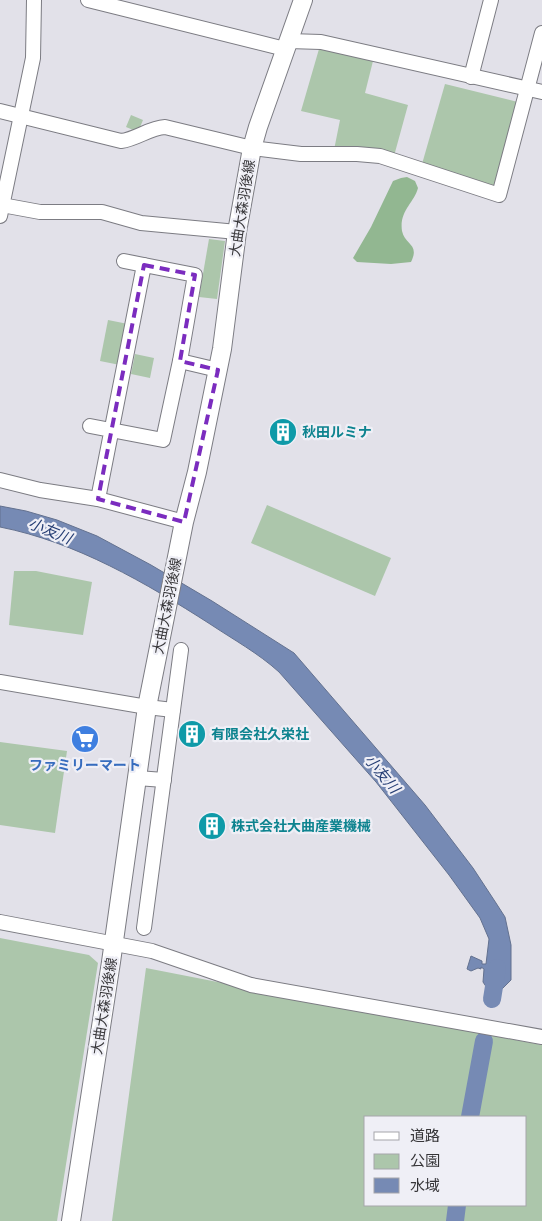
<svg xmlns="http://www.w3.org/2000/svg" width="542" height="1221" font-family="Barlow,'Noto Sans JP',sans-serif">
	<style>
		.green { fill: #acc6ab; fill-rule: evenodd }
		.forest { fill: #92b791 }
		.water { fill: #768ab4; stroke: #63718f }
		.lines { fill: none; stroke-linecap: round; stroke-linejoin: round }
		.river { stroke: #768ab4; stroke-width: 18 }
		.minor-casing { stroke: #7c7c83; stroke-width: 16 }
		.major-casing { stroke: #7c7c83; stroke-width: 20 }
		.minor { stroke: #fff; stroke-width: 14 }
		.major { stroke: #fff; stroke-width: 18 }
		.marked { fill: none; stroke: #7b2cbf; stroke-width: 4; stroke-dasharray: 10 6; stroke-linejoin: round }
		.labels { text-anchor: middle; stroke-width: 4.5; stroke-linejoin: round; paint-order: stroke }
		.street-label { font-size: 14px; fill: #373639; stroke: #efeff6 }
		.culture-label { font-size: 14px; font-weight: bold; fill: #0d838f; stroke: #efeff6; text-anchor: start }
		.shop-label { font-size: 14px; font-weight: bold; fill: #366cbe; stroke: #efeff6 }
		.water-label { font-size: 15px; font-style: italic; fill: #263e74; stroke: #efeff6 }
	</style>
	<rect width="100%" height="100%" fill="#e2e1e9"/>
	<g class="green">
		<path d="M 319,49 L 373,61 L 365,93 L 408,105 L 394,156 L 334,150 L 340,120 L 301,111 Z"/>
		<path d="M 445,84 L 518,102 L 495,188 L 422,164 Z"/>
		<path d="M 131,115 L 143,120 L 138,132 L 126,127 Z"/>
		<path d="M 209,239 L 225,241 L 217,299 L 199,297 Z"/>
		<path d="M 108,320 L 128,324 L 120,365 L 100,361 Z"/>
		<path d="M 135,354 L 154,358 L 150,378 L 131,374 Z"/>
		<path d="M 267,505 L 391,558 L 375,596 L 251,543 Z"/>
		<path d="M 14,571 L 36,571 L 92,582 L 83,635 L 9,625 Z"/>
		<path d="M 0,742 L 67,751 L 55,833 L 0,825 Z"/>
		<path d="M 0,938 L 89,955 L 98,963 L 57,1221 L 0,1221 Z"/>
		<path d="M 146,968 L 542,1045 L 542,1221 L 112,1221 ZM 366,1117 L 526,1117 L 526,1205 L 366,1205 Z"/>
	</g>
	<path class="forest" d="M 407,177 L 415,181 L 418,188 C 414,203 399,211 402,231 C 405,245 420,244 411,262 L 391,264 L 357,262 L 353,258 L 371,227 L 393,181 L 401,178 Z"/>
	<path class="water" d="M 0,506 L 26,511 L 57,520 L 97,536 L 151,565 L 212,601 L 294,653 L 425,805 L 473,868 L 496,903 L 505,917 L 511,945 L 511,980 L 498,993 L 489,991 L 483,982 L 484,969 L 481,967 L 481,969 L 478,968 L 471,971 L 467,969 L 471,956 L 482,961 L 482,964 L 486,964 L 489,939 L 480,918 L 449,875 L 376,782 L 279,672 C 258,653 234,640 210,624 C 146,583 76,542 0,527 Z"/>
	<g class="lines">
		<g class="river">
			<path d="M 492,999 L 497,968"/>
			<path d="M 470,1117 L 484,1041"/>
			<path d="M 455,1221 L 457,1205"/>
		</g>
		<defs>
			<g id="minor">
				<path d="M 88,0 L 285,49"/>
				<path d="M 289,41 L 321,42 L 542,92"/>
				<path d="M 471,77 L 491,0"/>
				<path d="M 0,111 L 121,141 C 137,139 149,128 165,127 L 252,148 L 301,154 L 357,154 L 380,156 L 499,195 L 542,33"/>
				<path d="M 2,205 L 40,212 L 102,212 L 141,223 L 237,232"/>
				<path d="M 0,216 L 33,58 L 34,0"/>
				<path d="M 124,261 L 144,265"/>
				<path d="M 180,361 L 218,370"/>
				<path d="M 90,426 L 163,440 L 180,361 L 195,275 L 144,265 L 98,499"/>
				<path d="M 0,480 L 40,490 L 98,499 L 184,522"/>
				<path d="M 0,682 L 147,707 L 173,710"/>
				<path d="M 137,778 L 164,780"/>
				<path d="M 0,922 L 152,951 L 251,985 L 542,1037"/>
				<path d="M 144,928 L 181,650"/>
			</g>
			<path id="major" d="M 71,1221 L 111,962 L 147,707 L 184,522 L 197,472 L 222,349 L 237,232 L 252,148 L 258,127 L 303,0"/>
		</defs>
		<use href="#minor" class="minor-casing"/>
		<use href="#major" class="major-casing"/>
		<use href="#minor" class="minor"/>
		<use href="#major" class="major"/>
	</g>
	<path class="marked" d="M 144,265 L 195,275 L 180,361 L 218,370 L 184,522 L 98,499 Z"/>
	<defs>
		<symbol id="building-disc" viewBox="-11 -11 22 22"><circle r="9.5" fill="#0f9aa8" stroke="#efeff6"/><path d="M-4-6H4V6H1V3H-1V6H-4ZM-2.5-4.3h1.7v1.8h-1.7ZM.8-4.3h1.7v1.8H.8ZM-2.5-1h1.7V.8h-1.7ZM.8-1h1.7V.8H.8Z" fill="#fff"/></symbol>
		<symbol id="supermarket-disc" viewBox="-11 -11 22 22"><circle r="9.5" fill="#3f7fe0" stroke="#efeff6"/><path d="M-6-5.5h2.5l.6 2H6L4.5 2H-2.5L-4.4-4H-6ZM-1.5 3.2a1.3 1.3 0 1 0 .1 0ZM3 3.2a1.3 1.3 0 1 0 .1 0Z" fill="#fff"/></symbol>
	</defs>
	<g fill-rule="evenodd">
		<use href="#building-disc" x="267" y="416" width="32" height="32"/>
		<use href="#building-disc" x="176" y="718" width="32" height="32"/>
		<use href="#supermarket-disc" x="69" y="723" width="32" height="32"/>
		<use href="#building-disc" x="196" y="810" width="32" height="32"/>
	</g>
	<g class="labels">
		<g class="street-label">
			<text transform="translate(242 208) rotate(-81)" y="5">大曲大森羽後線</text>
			<text transform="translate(167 606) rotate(-79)" y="5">大曲大森羽後線</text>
			<text transform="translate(104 1006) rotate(-81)" y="5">大曲大森羽後線</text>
		</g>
		<g class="culture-label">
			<text x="302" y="437">秋田ルミナ</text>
			<text x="211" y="739">有限会社久栄社</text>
			<text x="231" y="831">株式会社大曲産業機械</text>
		</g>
		<g class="shop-label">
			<text x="85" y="770">ファミリーマート</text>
		</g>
		<g class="water-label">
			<text transform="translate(50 531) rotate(22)" y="5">小友川</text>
			<text transform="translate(382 774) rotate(50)" y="5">小友川</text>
		</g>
	</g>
	<rect x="364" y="1116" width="162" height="90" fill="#efeff6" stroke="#a5a5aa"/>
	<rect x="374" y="1132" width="25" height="8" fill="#ffffff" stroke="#a5a5aa"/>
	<text x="410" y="1141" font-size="15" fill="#373639">道路</text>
	<rect x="374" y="1154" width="25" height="15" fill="#acc6ab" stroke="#a5a5aa"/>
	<text x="410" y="1166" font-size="15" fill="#373639">公園</text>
	<rect x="374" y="1178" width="25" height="15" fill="#768ab4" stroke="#a5a5aa"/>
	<text x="410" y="1191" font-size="15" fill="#373639">水域</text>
</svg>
